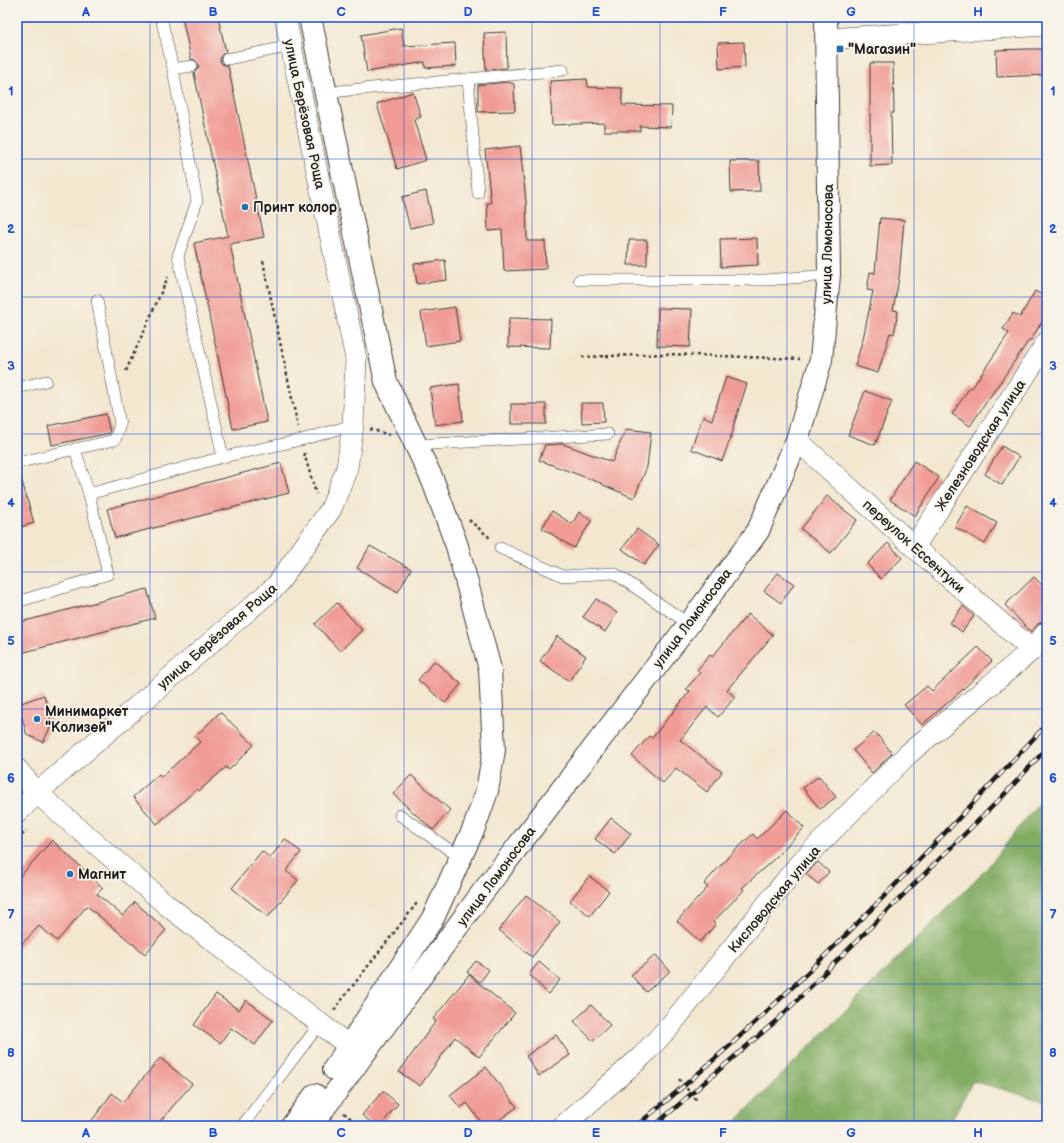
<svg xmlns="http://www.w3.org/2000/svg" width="1064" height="1143" font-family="'Balsamiq Sans',sans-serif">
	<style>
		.forest { fill: #81ac62; stroke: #4e643f }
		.building { fill: #f09b94 }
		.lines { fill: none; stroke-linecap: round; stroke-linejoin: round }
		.service-casing { stroke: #3c3a37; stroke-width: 12 }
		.minor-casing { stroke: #3c3a37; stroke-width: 22 }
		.secondary-casing { stroke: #3c3a37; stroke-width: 24 }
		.path { stroke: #3c3a37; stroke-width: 2.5; stroke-dasharray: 3 3; stroke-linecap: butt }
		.service { stroke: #fff; stroke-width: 11 }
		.minor { stroke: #fff; stroke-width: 21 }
		.secondary { stroke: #fff; stroke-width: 22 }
		.rail-casing { stroke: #1c1c1c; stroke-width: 4.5 }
		.rail { stroke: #f7f3e8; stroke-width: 3; stroke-dasharray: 9; stroke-linecap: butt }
		.grid { fill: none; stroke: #1d4ed8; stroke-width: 1; stroke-opacity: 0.55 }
		.poi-dot { fill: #1f6fb2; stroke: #f7f3e8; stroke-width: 1.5 }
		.labels { text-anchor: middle; stroke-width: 3.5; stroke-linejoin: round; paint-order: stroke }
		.poi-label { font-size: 14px; font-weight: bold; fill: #1c1c1c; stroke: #f7f3e8; text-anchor: start }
		.street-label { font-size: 14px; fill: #1c1c1c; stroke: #f7f3e8 }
		.neatline { fill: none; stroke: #1d4ed8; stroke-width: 1.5 }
		.grid-label { font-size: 13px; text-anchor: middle; font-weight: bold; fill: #1d4ed8 }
	</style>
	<rect width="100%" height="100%" fill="#f7f3e8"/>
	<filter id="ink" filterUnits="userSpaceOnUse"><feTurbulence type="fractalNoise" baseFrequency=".025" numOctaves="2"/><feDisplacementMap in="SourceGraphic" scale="8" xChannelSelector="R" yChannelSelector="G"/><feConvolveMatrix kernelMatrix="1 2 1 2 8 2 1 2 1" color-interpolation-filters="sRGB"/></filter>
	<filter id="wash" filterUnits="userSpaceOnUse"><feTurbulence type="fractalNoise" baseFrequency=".012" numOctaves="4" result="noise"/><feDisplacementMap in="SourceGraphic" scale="16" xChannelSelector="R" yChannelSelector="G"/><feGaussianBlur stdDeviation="0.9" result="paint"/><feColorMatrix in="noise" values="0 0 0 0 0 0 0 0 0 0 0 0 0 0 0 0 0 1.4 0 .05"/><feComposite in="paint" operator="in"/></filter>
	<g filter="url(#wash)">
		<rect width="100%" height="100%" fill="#f3e7d0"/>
		<path class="forest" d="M 1047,792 L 1047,1102 L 973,1081 L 948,1126 L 731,1126 L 988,867 Z"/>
		<g id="blocks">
			<g class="building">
				<path d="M 182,17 L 218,17 L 226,52 L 222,54 L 220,60 L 222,64 L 228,66 L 264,237 L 230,244 L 267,422 L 233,429 L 194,243 L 228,236 L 194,73 L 198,69 L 199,65 L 195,60 L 191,59 Z"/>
				<path d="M 401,28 L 404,46 L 455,43 L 456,66 L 425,68 L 425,62 L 367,72 L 361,35 Z"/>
				<path d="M 506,32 L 507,68 L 486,70 L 484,33 Z"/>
				<path d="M 744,42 L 745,67 L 719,69 L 718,43 Z"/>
				<path d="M 1029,49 L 1047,49 L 1047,75 L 997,77 L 996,50 Z"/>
				<path d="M 870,63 L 893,63 L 894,113 L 891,113 L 892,165 L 870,166 Z"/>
				<path d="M 587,79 L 588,87 L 622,88 L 622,105 L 672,106 L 671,127 L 640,126 L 640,131 L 604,131 L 604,123 L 552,125 L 550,81 Z"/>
				<path d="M 508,82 L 514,84 L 515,111 L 478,112 L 478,85 Z"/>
				<path d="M 413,92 L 421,117 L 414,120 L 426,160 L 397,169 L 377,104 Z"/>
				<path d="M 520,146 L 526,202 L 527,241 L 545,241 L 546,269 L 504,271 L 502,230 L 488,231 L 487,203 L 491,203 L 485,150 Z"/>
				<path d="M 730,161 L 759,161 L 760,191 L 731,192 Z"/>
				<path d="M 426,191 L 433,223 L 410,228 L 402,197 Z"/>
				<path d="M 880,218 L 904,220 L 899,278 L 893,310 L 898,311 L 894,334 L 890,333 L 878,373 L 855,366 L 863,339 L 873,291 L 867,290 L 870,272 L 875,273 Z"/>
				<path d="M 757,238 L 758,265 L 721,267 L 720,239 Z"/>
				<path d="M 629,240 L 647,240 L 647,265 L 628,265 Z"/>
				<path d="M 445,260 L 447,280 L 417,284 L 414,264 Z"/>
				<path d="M 1035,291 L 1047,298 L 1047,326 L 1041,323 L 1031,340 L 1029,340 L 970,426 L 952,414 L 970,387 L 972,388 L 1009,333 L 1003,329 L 1013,313 L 1020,317 Z"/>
				<path d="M 455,307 L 460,341 L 426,346 L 421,312 Z"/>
				<path d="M 658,308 L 692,309 L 690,347 L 657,346 Z"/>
				<path d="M 509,318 L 551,319 L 550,348 L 508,347 Z"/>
				<path d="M 726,377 L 747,384 L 733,427 L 734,428 L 722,461 L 691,449 L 703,416 L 712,420 Z"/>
				<path d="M 459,384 L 463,421 L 435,425 L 430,388 Z"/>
				<path d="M 865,391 L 892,401 L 875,445 L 848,435 Z"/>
				<path d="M 581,403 L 603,403 L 604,422 L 582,423 Z"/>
				<rect x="511" y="404" width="35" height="20"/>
				<path d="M 106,414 L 110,433 L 52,445 L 48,426 Z"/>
				<path d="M 626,429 L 651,432 L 647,467 L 634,498 L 603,485 L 603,484 L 539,460 L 545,445 L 563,444 L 612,462 Z"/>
				<path d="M 1002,446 L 1019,457 L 1002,485 L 985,474 Z"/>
				<path d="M 914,461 L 939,477 L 915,516 L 890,500 Z"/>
				<path d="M 281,463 L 289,493 L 115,538 L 107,509 Z"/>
				<path d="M 17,478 L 21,478 L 34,523 L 17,528 Z"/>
				<path d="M 827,496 L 857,520 L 831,553 L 801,529 Z"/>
				<path d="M 967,506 L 997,523 L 985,544 L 955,527 Z"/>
				<path d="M 552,511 L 572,524 L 579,512 L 592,520 L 574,548 L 542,528 Z"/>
				<path d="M 637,529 L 659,545 L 644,565 L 622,549 Z"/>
				<path d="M 888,543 L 902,558 L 881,579 L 867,564 Z"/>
				<path d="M 370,546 L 411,569 L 398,592 L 357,568 Z"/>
				<path d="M 778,573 L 794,584 L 781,603 L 764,591 Z"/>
				<path d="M 1034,577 L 1047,590 L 1047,620 L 1038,624 L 1031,632 L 1005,605 Z"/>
				<path d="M 147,589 L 155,618 L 17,654 L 17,623 Z"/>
				<path d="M 596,599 L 617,613 L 605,632 L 583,617 Z"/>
				<path d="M 337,603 L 362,630 L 340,651 L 315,624 Z"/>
				<path d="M 963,606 L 974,616 L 962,632 L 950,623 Z"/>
				<path d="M 748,614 L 773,635 L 727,690 L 735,697 L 718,717 L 707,707 L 680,740 L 722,772 L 707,792 L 676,768 L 663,783 L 632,756 L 649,736 L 652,738 L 690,691 L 686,689 L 700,673 L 697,670 L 710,655 L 712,657 Z"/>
				<path d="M 557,636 L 586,656 L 569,681 L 540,661 Z"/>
				<path d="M 978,647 L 992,661 L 961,691 L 922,725 L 904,705 L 927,686 L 932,691 Z"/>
				<path d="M 434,661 L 461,684 L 445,703 L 418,680 Z"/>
				<path d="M 44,695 L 52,724 L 43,742 L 27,735 L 18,704 Z"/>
				<path d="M 220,712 L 254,745 L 229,770 L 226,767 L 199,791 L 197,789 L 157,824 L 133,797 L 159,774 L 161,777 L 200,742 L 195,737 Z"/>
				<path d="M 875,732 L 892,753 L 872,773 L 853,750 Z"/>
				<path d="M 411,775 L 450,810 L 433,830 L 393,794 Z"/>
				<path d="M 819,776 L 836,797 L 820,809 L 803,788 Z"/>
				<path d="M 787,810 L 804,828 L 775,858 L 742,888 L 744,890 L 713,922 L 716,924 L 700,942 L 677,921 L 708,887 L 704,884 L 729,856 L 753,834 L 757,839 Z"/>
				<path d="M 611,818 L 631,834 L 615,854 L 595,839 Z"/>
				<path d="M 285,839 L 301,852 L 286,871 L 298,880 L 268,917 L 232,888 L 262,851 L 270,858 Z"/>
				<path d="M 52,840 L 103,888 L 97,894 L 123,916 L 135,902 L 166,930 L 145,954 L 87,906 L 57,941 L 39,926 L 17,949 L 17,880 Z"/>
				<path d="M 818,862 L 829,872 L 818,884 L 806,874 Z"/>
				<path d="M 589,876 L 609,891 L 590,916 L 570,901 Z"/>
				<path d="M 526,895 L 560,922 L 532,957 L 499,930 Z"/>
				<path d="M 656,955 L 670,971 L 646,992 L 631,975 Z"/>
				<path d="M 476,961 L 489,970 L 480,982 L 467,972 Z"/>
				<path d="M 539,962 L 560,980 L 548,994 L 529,974 Z"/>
				<path d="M 469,975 L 515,1013 L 479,1057 L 455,1037 L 420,1086 L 399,1072 L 436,1021 L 433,1019 Z"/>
				<path d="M 216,994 L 239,1010 L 246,1000 L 273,1020 L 255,1045 L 231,1028 L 220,1043 L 194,1025 Z"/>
				<path d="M 591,1005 L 610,1025 L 593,1041 L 574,1021 Z"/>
				<path d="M 556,1035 L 570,1055 L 539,1076 L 526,1056 Z"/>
				<path d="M 160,1058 L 192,1084 L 156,1126 L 88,1126 L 112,1093 L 123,1102 Z"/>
				<path d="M 486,1067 L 517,1107 L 491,1126 L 484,1126 L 467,1103 L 460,1108 L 450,1095 Z"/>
				<path d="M 383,1091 L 398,1104 L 380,1126 L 375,1126 L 362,1115 Z"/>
			</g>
		</g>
	</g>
	<g filter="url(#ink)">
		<use href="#blocks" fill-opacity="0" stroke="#3c3a37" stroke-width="1"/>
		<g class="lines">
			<defs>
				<g id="service">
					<path d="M 161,17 L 173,69 L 197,201 L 178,256 L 223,457"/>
					<path d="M 227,59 L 291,46"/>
					<path d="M 173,69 L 192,66"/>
					<path d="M 468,79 L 478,193"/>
					<path d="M 325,96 L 340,91 L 563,70"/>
					<path d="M 579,280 L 766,280 L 829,275"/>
					<path d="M 17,388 L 46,381"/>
					<path d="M 415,445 L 608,434"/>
					<path d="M 75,449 L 115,440 L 120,424 L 97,300"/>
					<path d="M 17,463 L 75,449 L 89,494 L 108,574 L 17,602"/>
					<path d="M 89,494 L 223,457 L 301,440 L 353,425"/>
					<path d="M 500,548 L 563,576 L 614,573 L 689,624"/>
					<path d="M 400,815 L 461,858"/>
					<path d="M 242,1126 L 319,1025"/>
				</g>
				<g id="minor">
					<path d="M 827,39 L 1047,25"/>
					<path d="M 797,440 L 914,547 L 1032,650"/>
					<path d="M 914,547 L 1047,342"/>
					<path d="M 17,769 L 37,793 L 168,906 L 362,1056"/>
					<path d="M 17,813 L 37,793 L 276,586 L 331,509 L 347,468 L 353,425 L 356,359 L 285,17"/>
					<path d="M 563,1126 L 642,1056 L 670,1026 L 799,864 L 908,754 L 1032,650 L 1047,632"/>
				</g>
				<g id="secondary">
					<path d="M 310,17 L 386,382 L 433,481 L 457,546 L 490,669 L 494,750 L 487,791 L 474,828 L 433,918 L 334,1069"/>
					<path d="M 292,1126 L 315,1095"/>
					<path d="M 311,1126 L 482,893 L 689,624 L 758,531 L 797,440 L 821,360 L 829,275 L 826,17"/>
				</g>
			</defs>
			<use href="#service" class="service-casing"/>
			<use href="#minor" class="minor-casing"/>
			<use href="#secondary" class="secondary-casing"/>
			<g class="path">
				<path d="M 263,261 L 298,427"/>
				<path d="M 582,357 L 666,354 L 800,359"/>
				<path d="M 126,371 L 168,277"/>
				<path d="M 370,429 L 389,435"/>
				<path d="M 304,453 L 316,494"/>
				<path d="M 469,520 L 490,538"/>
				<path d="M 17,839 L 27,831"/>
				<path d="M 334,1010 L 417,903"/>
				<path d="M 679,1079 L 697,1101"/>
				<path d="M 344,1113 L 360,1126"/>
			</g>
			<use href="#service" class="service"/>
			<use href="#minor" class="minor"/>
			<use href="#secondary" class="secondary"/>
			<defs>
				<g id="rail">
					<path d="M 636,1126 C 785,1005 917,864 1047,724"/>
					<path d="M 654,1126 L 777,1020 L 1001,798 L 1047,748"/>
				</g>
			</defs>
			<use href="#rail" class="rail-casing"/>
			<use href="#rail" class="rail"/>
		</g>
	</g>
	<path class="grid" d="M 150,17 L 150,1126M 277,17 L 277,1126M 404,17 L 404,1126M 532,17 L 532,1126M 660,17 L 660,1126M 787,17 L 787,1126M 914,17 L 914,1126M 17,159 L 1047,159M 17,297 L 1047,297M 17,434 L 1047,434M 17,572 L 1047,572M 17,709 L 1047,709M 17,846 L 1047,846M 17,984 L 1047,984"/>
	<g class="poi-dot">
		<rect x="836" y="45" width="8" height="8" rx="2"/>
		<circle cx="245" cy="207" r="4"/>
		<circle cx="37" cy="719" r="4"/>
		<circle cx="70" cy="874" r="4"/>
	</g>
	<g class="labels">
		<g class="poi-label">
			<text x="848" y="54">"Магазин"</text>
			<text x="253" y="212">Принт колор</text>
			<text x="45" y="716">Минимаркет<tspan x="45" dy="16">"Колизей"</tspan></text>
			<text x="78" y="879">Магнит</text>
		</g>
		<g class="street-label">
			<text transform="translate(305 114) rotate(78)" y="5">улица Берёзовая Роща</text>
			<text transform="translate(827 244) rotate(-89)" y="5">улица Ломоносова</text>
			<text transform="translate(980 445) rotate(-57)" y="5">Железноводская улица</text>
			<text transform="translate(914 546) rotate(42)" y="5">переулок Ессентуки</text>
			<text transform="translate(692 618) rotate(-53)" y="5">улица Ломоносова</text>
			<text transform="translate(217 636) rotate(-41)" y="5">улица Берёзовая Роща</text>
			<text transform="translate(496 876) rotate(-53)" y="5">улица Ломоносова</text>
			<text transform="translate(774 899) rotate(-50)" y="5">Кисловодская улица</text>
		</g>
	</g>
	<rect width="1064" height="1143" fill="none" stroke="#f7f3e8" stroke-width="44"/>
	<rect x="22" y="22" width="1020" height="1099" class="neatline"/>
	<g class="grid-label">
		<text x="86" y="16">A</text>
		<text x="213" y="16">B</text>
		<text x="341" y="16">C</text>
		<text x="468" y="16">D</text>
		<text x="596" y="16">E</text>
		<text x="723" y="16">F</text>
		<text x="851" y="16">G</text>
		<text x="978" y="16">H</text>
		<text x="11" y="95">1</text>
		<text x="1053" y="95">1</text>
		<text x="11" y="233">2</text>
		<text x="1053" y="233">2</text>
		<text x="11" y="370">3</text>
		<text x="1053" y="370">3</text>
		<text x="11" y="507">4</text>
		<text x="1053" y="507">4</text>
		<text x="11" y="645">5</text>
		<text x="1053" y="645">5</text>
		<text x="11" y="782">6</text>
		<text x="1053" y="782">6</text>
		<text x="11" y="919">7</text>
		<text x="1053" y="919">7</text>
		<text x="11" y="1057">8</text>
		<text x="1053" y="1057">8</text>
		<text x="86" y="1137">A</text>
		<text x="213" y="1137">B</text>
		<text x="341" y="1137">C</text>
		<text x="468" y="1137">D</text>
		<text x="596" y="1137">E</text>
		<text x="723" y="1137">F</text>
		<text x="851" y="1137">G</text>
		<text x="978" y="1137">H</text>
	</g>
</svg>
